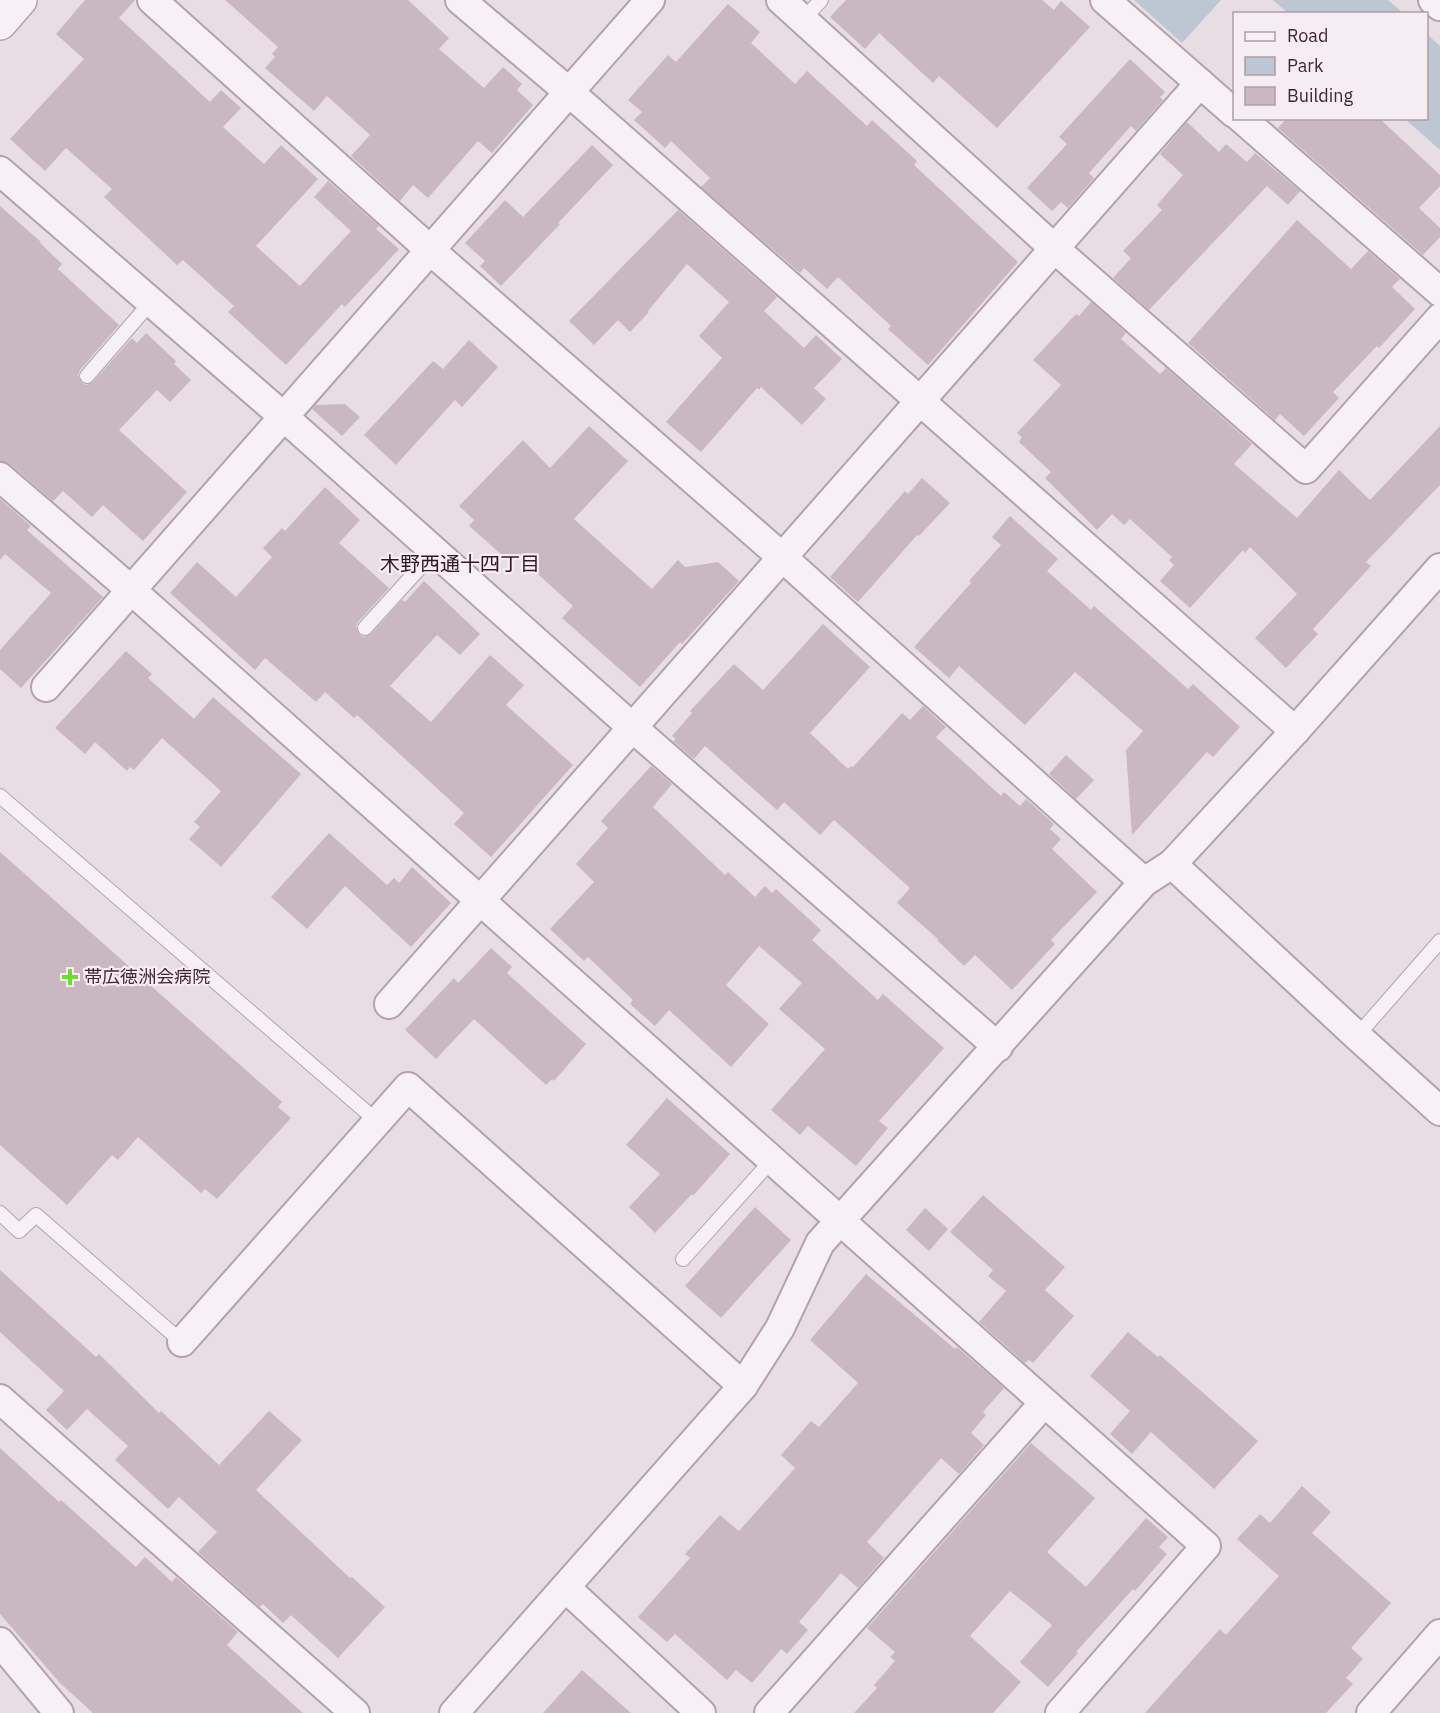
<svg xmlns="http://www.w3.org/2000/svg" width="1440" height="1713" font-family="'IBM Plex Sans','Noto Sans JP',sans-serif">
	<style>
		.green { fill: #bdc7d3 }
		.building { fill: #c9b7c1 }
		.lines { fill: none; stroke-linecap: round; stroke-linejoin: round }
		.service-casing { stroke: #b3a2ac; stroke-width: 16 }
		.minor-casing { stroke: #b3a2ac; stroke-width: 32 }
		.tertiary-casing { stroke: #b3a2ac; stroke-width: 36 }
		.service { stroke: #f7f0f4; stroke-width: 14 }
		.minor { stroke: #f7f0f4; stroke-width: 28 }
		.tertiary { stroke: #f7f0f4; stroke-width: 33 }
		.poi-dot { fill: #6cdb35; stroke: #f6edf2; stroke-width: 2 }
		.labels { text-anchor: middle; stroke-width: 4.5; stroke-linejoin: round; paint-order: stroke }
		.poi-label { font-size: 18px; fill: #412534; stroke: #f6edf2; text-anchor: start }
		.neighbourhood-label { font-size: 20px; fill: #311825; stroke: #f6edf2 }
	</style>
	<rect width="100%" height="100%" fill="#e9dde4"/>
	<g class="green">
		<path d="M 1134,0 L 1221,0 L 1182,43 Z"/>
		<path d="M 1273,0 L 1388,0 L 1403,13 L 1288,13 Z"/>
		<path d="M 1427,34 L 1440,46 L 1440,150 L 1405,119 L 1426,118 Z"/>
	</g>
	<g class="building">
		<path d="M 85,0 L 135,0 L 119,18 L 210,102 L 221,90 L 241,108 L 223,127 L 264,164 L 281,145 L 318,179 L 256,246 L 300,286 L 351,231 L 314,197 L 328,181 L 379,226 L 376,229 L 399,249 L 345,307 L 342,304 L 286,365 L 228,312 L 234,306 L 183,260 L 177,265 L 104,197 L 112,189 L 66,148 L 45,171 L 10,139 L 84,59 L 56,34 Z"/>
		<path d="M 225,0 L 408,0 L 449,38 L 439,49 L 484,88 L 503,67 L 522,84 L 517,90 L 533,105 L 492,153 L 478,141 L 428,198 L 413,185 L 400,201 L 351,156 L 370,135 L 327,96 L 314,111 L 265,68 L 275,57 L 272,54 L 278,47 Z"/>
		<path d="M 846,0 L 1042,0 L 1054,10 L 1061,1 L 1090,27 L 997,128 L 939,76 L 933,83 L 879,33 L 865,49 L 830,17 Z"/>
		<path d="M 728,4 L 760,32 L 751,43 L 795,84 L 807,71 L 867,126 L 872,120 L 917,161 L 914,165 L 1018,262 L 928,365 L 888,329 L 891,326 L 838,277 L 827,289 L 804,268 L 800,273 L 701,187 L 710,178 L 671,141 L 665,148 L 634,120 L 642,112 L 628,100 L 668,55 L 676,62 Z"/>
		<path d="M 1130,59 L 1165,92 L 1160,97 L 1163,100 L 1136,131 L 1131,126 L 1089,173 L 1094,178 L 1068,208 L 1061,202 L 1052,211 L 1027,188 L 1067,144 L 1059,137 Z"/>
		<path d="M 1287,118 L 1379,118 L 1440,175 L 1440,186 L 1419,208 L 1440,228 L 1440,237 L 1423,255 L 1278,128 Z"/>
		<path d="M 1187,122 L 1219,152 L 1226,144 L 1247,162 L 1255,153 L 1300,191 L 1288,205 L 1267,186 L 1149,310 L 1113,278 L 1131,258 L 1123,251 L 1162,210 L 1157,205 L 1183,175 L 1160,154 Z"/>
		<path d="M 592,145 L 613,165 L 558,223 L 560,224 L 501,286 L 480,266 L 485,261 L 465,243 L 505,200 L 523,217 Z"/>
		<path d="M 0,206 L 41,242 L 40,243 L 62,264 L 58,269 L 119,325 L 80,370 L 78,375 L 81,382 L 86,385 L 93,382 L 132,338 L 137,343 L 146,333 L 176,361 L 174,364 L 191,380 L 170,402 L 157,390 L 119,430 L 187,492 L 143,541 L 103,505 L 92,517 L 63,491 L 53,501 L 11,465 L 0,461 Z"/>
		<path d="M 678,210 L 777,297 L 764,311 L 804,348 L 816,335 L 842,359 L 814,388 L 826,399 L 802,425 L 761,387 L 759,390 L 757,388 L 701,452 L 666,422 L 722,358 L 699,336 L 729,302 L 687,264 L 648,311 L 649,312 L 630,332 L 618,320 L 594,345 L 569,321 Z"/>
		<path d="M 1297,220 L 1351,269 L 1368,251 L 1400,279 L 1392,287 L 1415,309 L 1379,348 L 1377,346 L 1333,392 L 1339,398 L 1304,436 L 1280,414 L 1275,420 L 1188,343 Z"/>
		<path d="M 1091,302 L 1126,333 L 1121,339 L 1160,374 L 1166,368 L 1252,444 L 1234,464 L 1297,518 L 1339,470 L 1370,500 L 1440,426 L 1440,485 L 1366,562 L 1371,566 L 1313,629 L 1318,634 L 1286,668 L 1255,638 L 1297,594 L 1250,547 L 1245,553 L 1243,550 L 1190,608 L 1160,581 L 1174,565 L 1169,560 L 1172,557 L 1130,519 L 1124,525 L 1112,514 L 1097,530 L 1045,478 L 1051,472 L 1019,442 L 1022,437 L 1017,433 L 1061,385 L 1033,360 L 1076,314 L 1079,316 Z"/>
		<path d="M 469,340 L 498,367 L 462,407 L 455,400 L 396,465 L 364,435 L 433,361 L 443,369 Z"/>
		<path d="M 345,404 L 360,417 L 342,436 L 312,409 L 316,405 Z"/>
		<path d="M 589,426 L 628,461 L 574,519 L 652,589 L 678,560 L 685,567 L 718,562 L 739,581 L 682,644 L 680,642 L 640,687 L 562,618 L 573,606 L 517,555 L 510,562 L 469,526 L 474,520 L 459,506 L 523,440 L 550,468 Z"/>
		<path d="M 922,478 L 950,503 L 919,536 L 917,535 L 858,602 L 830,577 L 905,491 L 908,494 Z"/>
		<path d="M 325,487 L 360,520 L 339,543 L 389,588 L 358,622 L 356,627 L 359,634 L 364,637 L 371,634 L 402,600 L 405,602 L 424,581 L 480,634 L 460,655 L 437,635 L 390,686 L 431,722 L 490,655 L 524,685 L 506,705 L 573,765 L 491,857 L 454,824 L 464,813 L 357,715 L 354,718 L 325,692 L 316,702 L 265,658 L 255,670 L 170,593 L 197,562 L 236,597 L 272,557 L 263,548 L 282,528 L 285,531 Z"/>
		<path d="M 0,499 L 31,526 L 27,530 L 103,597 L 21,688 L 0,669 L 0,650 L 51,593 L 5,554 L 0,560 Z"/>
		<path d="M 1010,516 L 1058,559 L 1047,571 L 1091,610 L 1094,606 L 1188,689 L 1193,684 L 1240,727 L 1213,757 L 1207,752 L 1132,835 L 1126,750 L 1143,731 L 1075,672 L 1025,725 L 959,666 L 949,678 L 914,647 L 971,583 L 969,581 L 1001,545 L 992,537 Z"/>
		<path d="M 823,624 L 870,667 L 810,733 L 848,769 L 851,766 L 853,767 L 902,713 L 910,720 L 923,706 L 946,727 L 936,737 L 1001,796 L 1004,792 L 1020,806 L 1026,799 L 1054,824 L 1050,829 L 1061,839 L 1052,849 L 1097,892 L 1051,940 L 1055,944 L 1012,990 L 975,955 L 964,966 L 937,940 L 938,939 L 897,903 L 910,888 L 834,820 L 820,835 L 784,802 L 777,810 L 705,746 L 694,759 L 673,741 L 676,739 L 672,736 L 692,713 L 690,711 L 734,664 L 763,690 Z"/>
		<path d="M 126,651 L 152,674 L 148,678 L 194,719 L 213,697 L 301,774 L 221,867 L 189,839 L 200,827 L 194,822 L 221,791 L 162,738 L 134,770 L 130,767 L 127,771 L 95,742 L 85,754 L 55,728 Z"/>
		<path d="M 1066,755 L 1094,780 L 1076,799 L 1049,774 Z"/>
		<path d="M 651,766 L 672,784 L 653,807 L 725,875 L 728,872 L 755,897 L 765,886 L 772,893 L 776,889 L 821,930 L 812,940 L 878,1000 L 883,994 L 944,1048 L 879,1121 L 888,1128 L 856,1166 L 808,1126 L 800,1135 L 771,1110 L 825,1049 L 779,1009 L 802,983 L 759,946 L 726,985 L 769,1024 L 731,1067 L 669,1010 L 655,1026 L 630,1004 L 633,1000 L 588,957 L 584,961 L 550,929 L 594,882 L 576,864 L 608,828 L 601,821 Z"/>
		<path d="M 329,833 L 387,885 L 394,878 L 399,883 L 412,867 L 451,903 L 411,947 L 345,886 L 307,929 L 271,897 Z"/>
		<path d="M 0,852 L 282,1102 L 278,1107 L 291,1118 L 217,1199 L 205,1189 L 201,1193 L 138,1137 L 118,1160 L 112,1155 L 67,1205 L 0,1145 Z"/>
		<path d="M 491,948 L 512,967 L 507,973 L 586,1044 L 554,1081 L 552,1079 L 546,1085 L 474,1019 L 436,1059 L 405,1030 L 454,978 L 458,983 Z"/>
		<path d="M 667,1098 L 730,1154 L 693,1196 L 692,1194 L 655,1233 L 629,1207 L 660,1174 L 626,1145 Z"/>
		<path d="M 983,1195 L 1065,1267 L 1045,1290 L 1074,1316 L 1033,1363 L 1029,1360 L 1025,1363 L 979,1322 L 1006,1291 L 988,1276 L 993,1270 L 950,1232 Z"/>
		<path d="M 755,1207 L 791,1240 L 721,1318 L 685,1286 Z"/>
		<path d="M 925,1208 L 948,1229 L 929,1251 L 906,1230 Z"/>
		<path d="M 0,1270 L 96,1357 L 99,1354 L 159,1413 L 161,1411 L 219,1465 L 269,1411 L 302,1440 L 256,1490 L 350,1578 L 352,1577 L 385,1607 L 338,1658 L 291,1615 L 283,1623 L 263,1604 L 260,1607 L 198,1552 L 217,1532 L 179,1497 L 168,1509 L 115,1460 L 128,1446 L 87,1409 L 67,1430 L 46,1410 L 64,1391 L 0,1332 Z"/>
		<path d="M 866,1274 L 955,1349 L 957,1347 L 1004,1388 L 983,1412 L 986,1415 L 971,1433 L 984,1445 L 959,1474 L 941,1458 L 867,1542 L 884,1558 L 858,1588 L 841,1573 L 799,1622 L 808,1630 L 787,1654 L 781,1649 L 752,1683 L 736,1670 L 727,1680 L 675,1634 L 667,1642 L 638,1617 L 690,1558 L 685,1554 L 720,1515 L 739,1531 L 795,1468 L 781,1455 L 811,1421 L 819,1427 L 858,1383 L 810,1340 Z"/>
		<path d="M 1128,1332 L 1158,1357 L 1160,1355 L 1258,1441 L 1214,1489 L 1151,1432 L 1132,1454 L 1110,1434 L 1130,1411 L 1090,1376 Z"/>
		<path d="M 1031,1443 L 1095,1498 L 1047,1552 L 1086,1587 L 1146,1518 L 1168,1537 L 1159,1547 L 1167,1554 L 1135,1591 L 1133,1589 L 1076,1652 L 1078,1653 L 1048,1687 L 1020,1662 L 1052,1625 L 1010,1591 L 970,1636 L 1021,1682 L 993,1713 L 854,1713 L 877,1688 L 874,1685 L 895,1661 L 890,1657 L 895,1652 L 867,1628 Z"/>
		<path d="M 0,1448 L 59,1502 L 61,1500 L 136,1567 L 145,1557 L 172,1582 L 176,1577 L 238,1632 L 227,1645 L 303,1713 L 93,1713 L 60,1683 L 0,1614 Z"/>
		<path d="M 1302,1486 L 1331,1512 L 1312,1533 L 1391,1603 L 1351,1648 L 1363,1659 L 1346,1678 L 1353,1684 L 1326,1713 L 1145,1713 L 1220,1629 L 1226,1635 L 1279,1576 L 1237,1539 L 1260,1514 L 1270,1523 Z"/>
		<path d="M 582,1670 L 631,1713 L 543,1713 Z"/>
	</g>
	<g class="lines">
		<defs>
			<g id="service">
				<path d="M 803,20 L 821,0"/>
				<path d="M 87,376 L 151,302"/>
				<path d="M 365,628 L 435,551"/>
				<path d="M 0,796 L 378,1122"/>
				<path d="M 1357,1036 L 1440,941"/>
				<path d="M 0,1213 L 19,1231 L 36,1215 L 182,1342"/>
				<path d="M 683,1259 L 772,1160"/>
			</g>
			<g id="minor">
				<path d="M 152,0 L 430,250 L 782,557 L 1144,882"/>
				<path d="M 460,0 L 569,92 L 1295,731"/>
				<path d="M 781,0 L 1055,249 L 1306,469 L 1440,318"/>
				<path d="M 1105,0 L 1234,113"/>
				<path d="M 1433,0 L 1440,6"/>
				<path d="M 1241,118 L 1440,292"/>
				<path d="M 0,171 L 284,417 L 633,728 L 998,1047"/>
				<path d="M 0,477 L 130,589 L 1206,1546 L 1060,1713"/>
				<path d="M 46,687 L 650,0"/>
				<path d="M 1172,864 L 1357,1036 L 1440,1111"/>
				<path d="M 389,1004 L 1200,83"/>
				<path d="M 182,1342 L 408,1087 L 743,1386"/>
				<path d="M 0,1399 L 355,1713"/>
				<path d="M 566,1588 L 701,1713"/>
				<path d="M 0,1642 L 59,1713"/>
				<path d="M 454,1713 L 743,1386 L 780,1328 L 820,1243 L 1144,882 L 1172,864 L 1295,731 L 1440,568"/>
				<path d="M 769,1713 L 1044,1403"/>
				<path d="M 1371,1713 L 1440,1634"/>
			</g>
			<path id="tertiary" d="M 0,23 L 20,0"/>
		</defs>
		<use href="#service" class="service-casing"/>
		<use href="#minor" class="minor-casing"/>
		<use href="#tertiary" class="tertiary-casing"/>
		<use href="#service" class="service"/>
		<use href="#minor" class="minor"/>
		<use href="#tertiary" class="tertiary"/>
	</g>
	<path class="poi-dot" d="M67 968h6v6h6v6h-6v6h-6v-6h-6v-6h6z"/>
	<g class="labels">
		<g class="poi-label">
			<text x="84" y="983">帯広徳洲会病院</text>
		</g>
		<g class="neighbourhood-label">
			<text x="460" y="571">木野西通十四丁目</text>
		</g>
	</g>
	<rect x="1233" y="12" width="195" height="108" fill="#f6edf2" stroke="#ae9da6" stroke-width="1.5"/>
	<rect x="1245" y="32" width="30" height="9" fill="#f7f0f4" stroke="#ae9da6" stroke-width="1.5"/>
	<text x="1287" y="42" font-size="18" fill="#412534">Road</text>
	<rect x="1245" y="57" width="30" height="18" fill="#bdc7d3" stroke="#ae9da6" stroke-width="1.5"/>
	<text x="1287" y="72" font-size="18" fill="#412534">Park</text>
	<rect x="1245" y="87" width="30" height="18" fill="#c9b7c1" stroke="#ae9da6" stroke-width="1.5"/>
	<text x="1287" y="102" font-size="18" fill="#412534">Building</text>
</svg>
